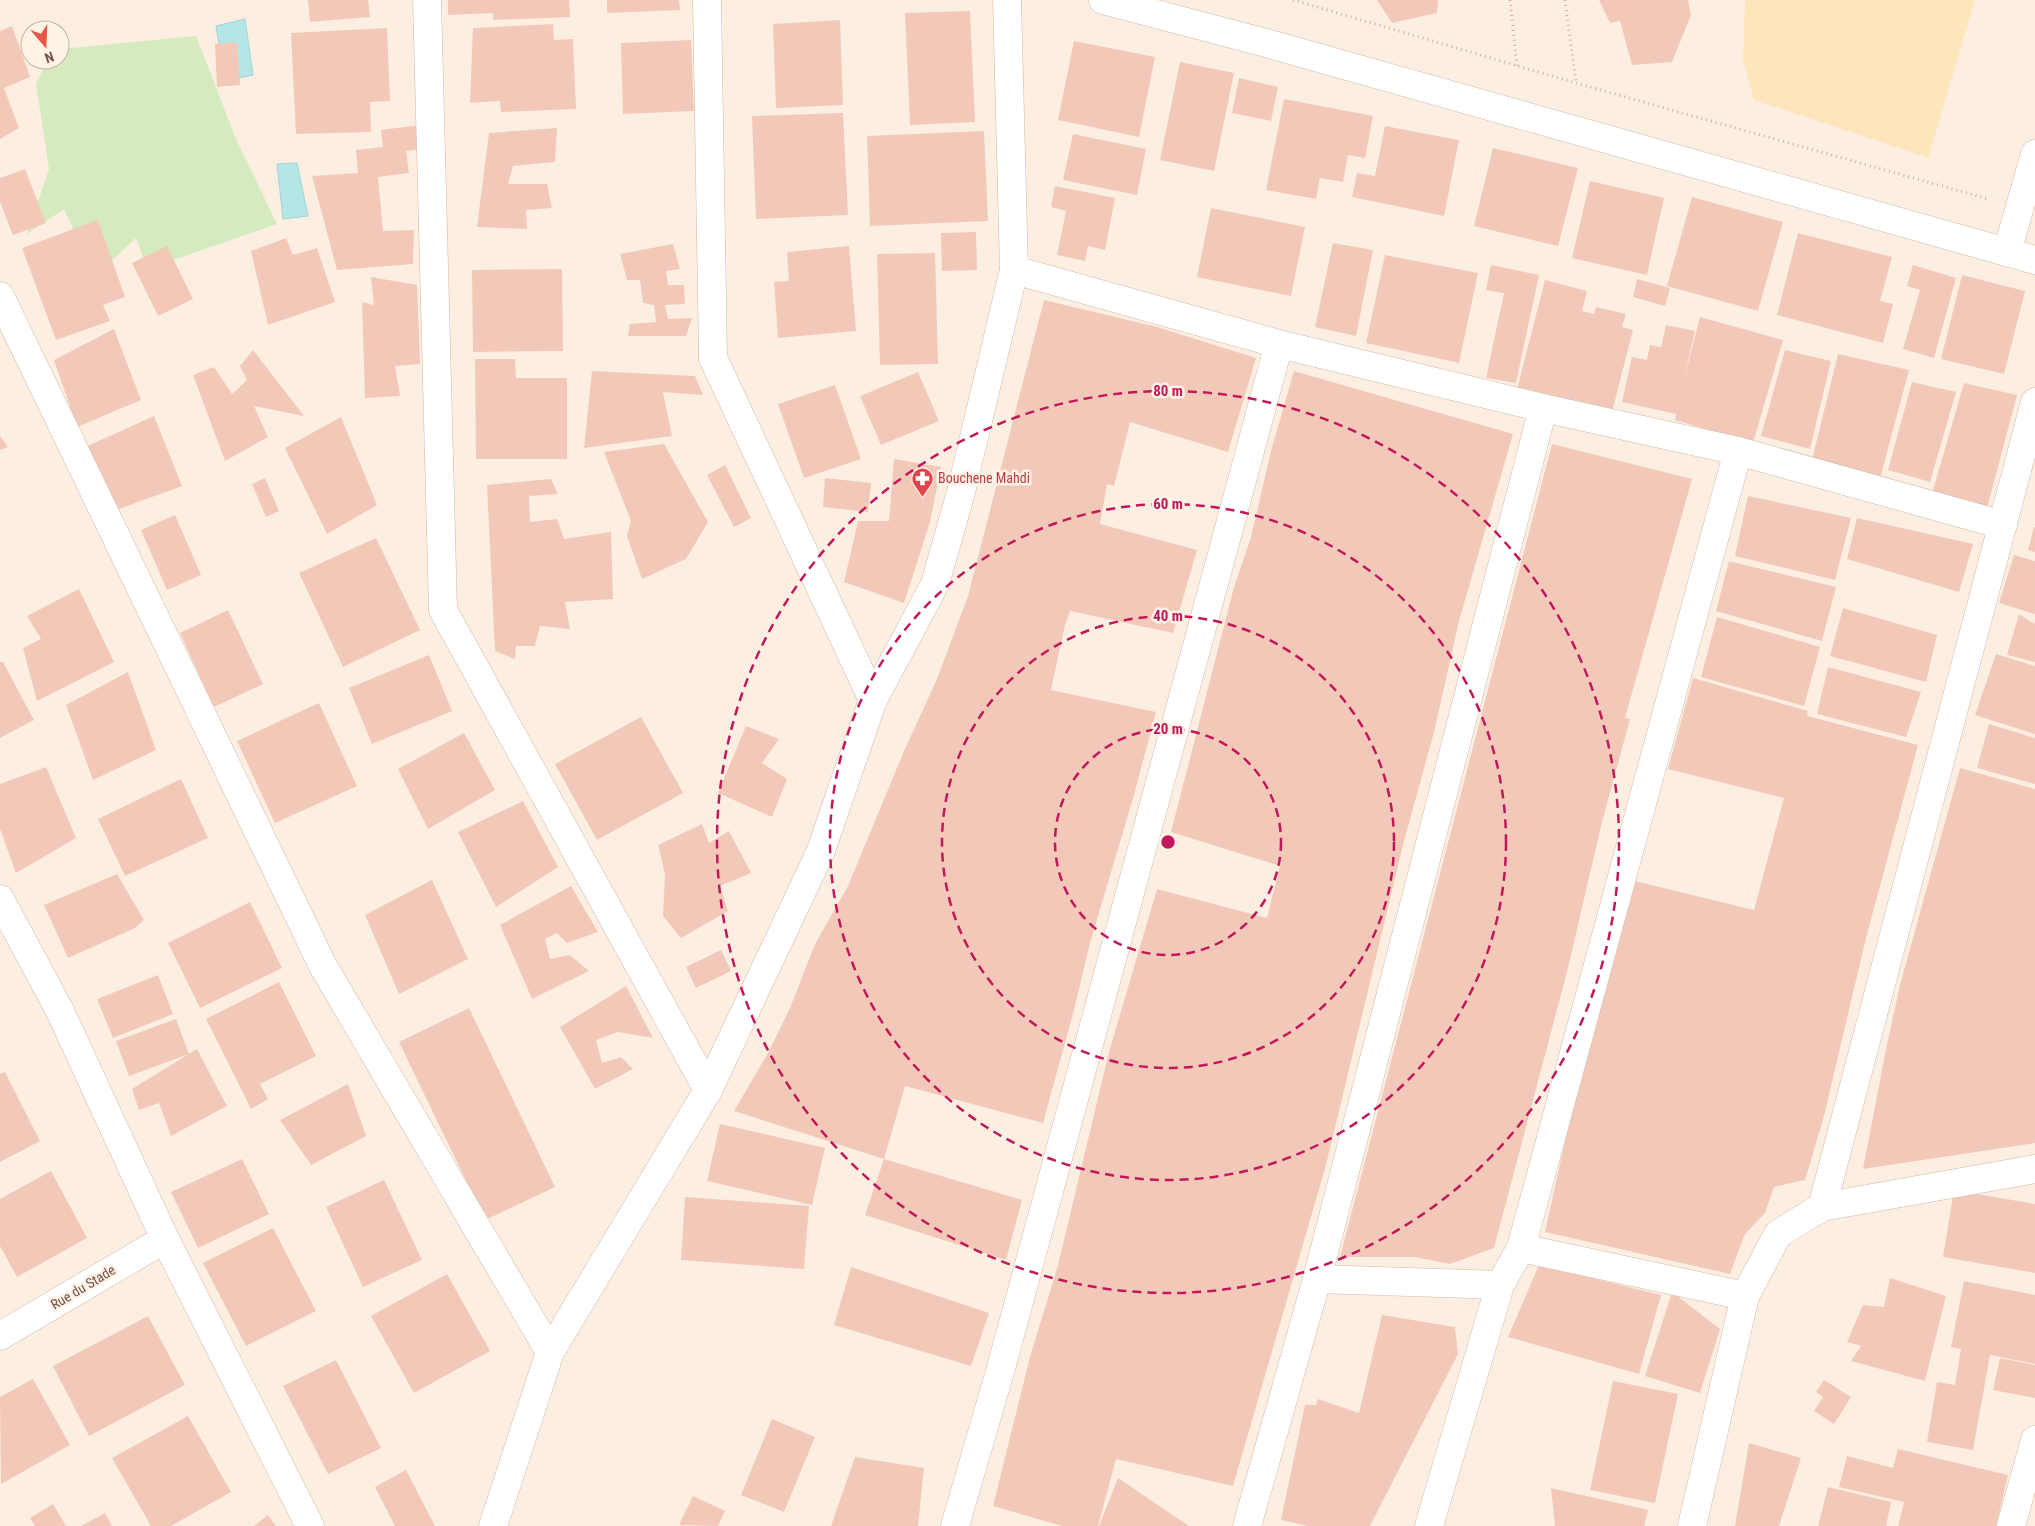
<svg xmlns="http://www.w3.org/2000/svg" width="2035" height="1526" font-family="'Roboto Condensed',sans-serif">
	<style>
		.green { fill: #d6eac0 }
		.sand { fill: #fde6bb }
		.water { fill: #b6e5e6; stroke: #9cd6d8 }
		.building { fill: #f2c9b9 }
		.lines { fill: none; stroke-linecap: round; stroke-linejoin: round }
		.minor-casing { stroke: #d0b7ab; stroke-width: 29 }
		.path { stroke: #d7ac9c; stroke-width: 3; stroke-dasharray: 1 4; stroke-linecap: butt }
		.minor { stroke: #fff; stroke-width: 28 }
		.ring { fill: none; stroke: #c2185b; stroke-width: 2.5; stroke-dasharray: 9 6 }
		.labels { text-anchor: middle; stroke-width: 5; stroke-linejoin: round; paint-order: stroke }
		.health-label { font-size: 14px; fill: #be3a42; stroke: #fff3e8; text-anchor: start }
		.street-label { font-size: 14px; fill: #745248; stroke: #fff3e8 }
		.centre { fill: #c2185b; stroke: #fff3e8; stroke-width: 2.5 }
		.ring-label { font-size: 15px; text-anchor: middle; font-weight: bold; fill: #c2185b; stroke: #fff3e8; stroke-width: 5; stroke-linejoin: round; paint-order: stroke }
	</style>
	<rect width="100%" height="100%" fill="#fcefe2"/>
	<path class="green" d="M 196,36 L 236,139 L 277,224 L 147,269 L 136,238 L 95,276 L 64,209 L 27,234 L 49,169 L 36,84 L 48,60 L 60,60 L 60,49 Z"/>
	<path class="sand" d="M 1745,0 L 1975,0 L 1928,158 L 1754,100 L 1743,60 Z"/>
	<g class="water">
		<path d="M 245,19 L 253,75 L 225,81 L 216,26 Z"/>
		<path d="M 297,163 L 308,216 L 283,219 L 277,164 Z"/>
	</g>
	<g class="building">
		<path d="M 308,0 L 368,0 L 370,17 L 310,22 Z"/>
		<path d="M 448,0 L 569,0 L 570,17 L 493,20 L 493,13 L 448,15 Z"/>
		<path d="M 607,0 L 679,0 L 680,10 L 607,13 Z"/>
		<path d="M 1377,0 L 1438,0 L 1437,13 L 1392,23 Z"/>
		<path d="M 1599,0 L 1688,0 L 1691,15 L 1672,62 L 1632,65 L 1620,21 L 1610,23 Z"/>
		<path d="M 970,11 L 975,122 L 910,125 L 905,13 Z"/>
		<path d="M 840,20 L 843,105 L 776,108 L 773,24 Z"/>
		<path d="M 553,24 L 554,40 L 573,39 L 576,109 L 501,112 L 500,101 L 470,103 L 473,28 Z"/>
		<path d="M 12,26 L 30,77 L 4,88 L 19,128 L 0,139 L 0,31 Z"/>
		<path d="M 387,28 L 390,101 L 370,102 L 371,132 L 296,134 L 291,33 Z"/>
		<path d="M 691,40 L 694,111 L 623,114 L 621,43 Z"/>
		<path d="M 1074,41 L 1155,57 L 1139,137 L 1058,120 Z"/>
		<path d="M 237,42 L 240,85 L 217,87 L 215,44 Z"/>
		<path d="M 1180,62 L 1234,73 L 1214,171 L 1160,160 Z"/>
		<path d="M 1239,78 L 1278,87 L 1271,121 L 1232,113 Z"/>
		<path d="M 1284,99 L 1373,116 L 1365,158 L 1348,155 L 1343,182 L 1320,178 L 1316,199 L 1266,190 Z"/>
		<path d="M 843,113 L 848,215 L 756,219 L 752,116 Z"/>
		<path d="M 420,125 L 423,149 L 406,151 L 409,173 L 378,177 L 383,231 L 414,230 L 413,264 L 337,270 L 312,176 L 358,173 L 356,150 L 383,147 L 381,130 Z"/>
		<path d="M 1385,126 L 1459,140 L 1444,216 L 1352,197 L 1357,173 L 1375,176 Z"/>
		<path d="M 557,128 L 555,162 L 513,166 L 508,184 L 547,184 L 552,208 L 526,210 L 527,229 L 477,227 L 489,133 Z"/>
		<path d="M 984,131 L 988,221 L 870,226 L 867,136 Z"/>
		<path d="M 1073,134 L 1146,149 L 1137,195 L 1063,180 Z"/>
		<path d="M 1493,148 L 1578,168 L 1558,246 L 1474,226 Z"/>
		<path d="M 25,169 L 46,223 L 13,235 L 0,202 L 0,178 Z"/>
		<path d="M 1590,181 L 1664,198 L 1647,275 L 1572,258 Z"/>
		<path d="M 1055,186 L 1115,198 L 1105,250 L 1088,246 L 1085,261 L 1057,255 L 1066,211 L 1051,207 Z"/>
		<path d="M 1692,197 L 1783,222 L 1758,311 L 1667,286 Z"/>
		<path d="M 1211,208 L 1305,227 L 1291,296 L 1197,277 Z"/>
		<path d="M 98,220 L 125,297 L 103,305 L 110,321 L 56,340 L 22,248 Z"/>
		<path d="M 976,232 L 977,270 L 942,271 L 941,233 Z"/>
		<path d="M 1798,233 L 1892,257 L 1880,301 L 1893,304 L 1883,343 L 1777,315 Z"/>
		<path d="M 286,238 L 293,255 L 317,248 L 335,302 L 268,325 L 251,251 Z"/>
		<path d="M 1333,243 L 1373,250 L 1356,336 L 1315,327 Z"/>
		<path d="M 673,244 L 680,269 L 666,271 L 668,285 L 684,285 L 685,304 L 665,305 L 668,319 L 692,318 L 686,336 L 628,336 L 630,324 L 656,322 L 654,305 L 643,303 L 640,280 L 627,280 L 620,254 Z"/>
		<path d="M 167,246 L 193,299 L 158,316 L 132,263 Z"/>
		<path d="M 849,246 L 856,331 L 778,338 L 774,282 L 789,281 L 787,252 Z"/>
		<path d="M 935,253 L 938,364 L 880,365 L 877,254 Z"/>
		<path d="M 1385,255 L 1478,273 L 1459,363 L 1366,343 Z"/>
		<path d="M 1491,265 L 1539,275 L 1516,383 L 1486,378 L 1504,293 L 1486,290 Z"/>
		<path d="M 1913,265 L 1956,278 L 1934,358 L 1903,349 L 1920,290 L 1907,286 Z"/>
		<path d="M 562,269 L 563,351 L 473,352 L 472,270 Z"/>
		<path d="M 1962,275 L 2025,291 L 2004,374 L 1941,359 Z"/>
		<path d="M 371,277 L 417,285 L 420,364 L 395,366 L 400,396 L 365,398 L 362,302 L 374,305 Z"/>
		<path d="M 1637,279 L 1670,288 L 1665,306 L 1633,297 Z"/>
		<path d="M 1545,280 L 1587,291 L 1582,311 L 1594,314 L 1596,307 L 1626,314 L 1622,327 L 1633,330 L 1612,412 L 1517,389 Z"/>
		<path d="M 1044,300 L 1157,327 L 1256,358 L 1228,452 L 1130,422 L 1114,486 L 1107,484 L 1100,524 L 1197,550 L 1173,633 L 1070,611 L 1065,625 L 1051,690 L 1156,712 L 1134,795 L 1090,943 L 1074,1010 L 1043,1123 L 905,1086 L 884,1159 L 1022,1200 L 1006,1260 L 865,1215 L 884,1159 L 734,1111 L 768,1053 L 790,1008 L 815,944 L 848,886 L 904,751 L 937,679 L 968,596 Z"/>
		<path d="M 1700,317 L 1783,340 L 1753,443 L 1675,420 L 1676,414 L 1622,402 L 1632,357 L 1647,360 L 1650,345 L 1661,347 L 1666,325 L 1695,331 L 1683,383 Z"/>
		<path d="M 114,329 L 141,400 L 77,427 L 54,360 Z"/>
		<path d="M 253,350 L 304,416 L 254,406 L 268,437 L 225,461 L 193,375 L 214,367 L 232,394 L 247,380 L 240,366 Z"/>
		<path d="M 1785,350 L 1831,361 L 1810,449 L 1761,436 Z"/>
		<path d="M 1838,354 L 1909,370 L 1880,479 L 1812,460 Z"/>
		<path d="M 475,359 L 515,359 L 516,378 L 567,378 L 567,459 L 476,459 Z"/>
		<path d="M 592,371 L 695,376 L 703,395 L 663,392 L 672,436 L 584,448 Z"/>
		<path d="M 1294,371 L 1513,434 L 1459,621 L 1434,732 L 1403,845 L 1326,1165 L 1233,1486 L 1116,1459 L 1098,1526 L 1062,1526 L 993,1506 L 1030,1357 L 1058,1265 L 1109,1052 L 1157,889 L 1267,918 L 1280,866 L 1171,832 L 1234,587 L 1251,537 L 1271,451 Z"/>
		<path d="M 918,372 L 939,421 L 881,445 L 860,396 Z"/>
		<path d="M 1912,382 L 1956,392 L 1930,482 L 1888,470 Z"/>
		<path d="M 1964,383 L 2017,395 L 1987,508 L 1932,494 Z"/>
		<path d="M 835,385 L 861,459 L 804,478 L 778,404 Z"/>
		<path d="M 154,416 L 182,486 L 111,512 L 81,449 Z"/>
		<path d="M 341,417 L 377,505 L 327,534 L 285,448 Z"/>
		<path d="M 0,436 L 8,447 L 0,450 Z"/>
		<path d="M 664,444 L 708,522 L 686,559 L 642,579 L 627,536 L 631,521 L 604,452 Z"/>
		<path d="M 1552,444 L 1692,479 L 1625,718 L 1630,719 L 1601,826 L 1568,968 L 1494,1248 L 1450,1264 L 1415,1257 L 1340,1257 Z"/>
		<path d="M 894,459 L 941,467 L 930,522 L 904,603 L 844,582 L 858,521 L 889,521 Z"/>
		<path d="M 725,465 L 751,518 L 734,527 L 707,475 Z"/>
		<path d="M 265,478 L 279,511 L 266,517 L 252,484 Z"/>
		<path d="M 825,478 L 871,483 L 868,512 L 823,507 Z"/>
		<path d="M 551,479 L 558,494 L 529,496 L 530,522 L 557,519 L 564,539 L 611,532 L 613,599 L 565,602 L 570,629 L 540,626 L 535,646 L 516,646 L 515,659 L 495,651 L 487,485 Z"/>
		<path d="M 1748,496 L 1851,518 L 1835,580 L 1735,556 Z"/>
		<path d="M 175,515 L 201,575 L 167,590 L 141,530 Z"/>
		<path d="M 1857,518 L 1973,544 L 1959,592 L 1847,559 Z"/>
		<path d="M 2034,527 L 2035,527 L 2035,552 L 2028,550 Z"/>
		<path d="M 376,538 L 420,630 L 343,667 L 299,573 Z"/>
		<path d="M 2014,555 L 2035,561 L 2035,614 L 1999,603 Z"/>
		<path d="M 1729,561 L 1836,587 L 1822,641 L 1716,611 Z"/>
		<path d="M 79,589 L 114,662 L 37,701 L 23,648 L 41,639 L 27,616 Z"/>
		<path d="M 1843,608 L 1937,635 L 1926,682 L 1830,656 Z"/>
		<path d="M 228,610 L 263,684 L 214,707 L 180,633 Z"/>
		<path d="M 2019,614 L 2035,624 L 2035,662 L 2007,655 Z"/>
		<path d="M 1717,617 L 1820,647 L 1804,706 L 1701,677 Z"/>
		<path d="M 1996,654 L 2035,666 L 2035,734 L 1975,715 Z"/>
		<path d="M 429,655 L 452,711 L 372,744 L 349,688 Z"/>
		<path d="M 0,662 L 3,662 L 34,720 L 0,738 Z"/>
		<path d="M 1828,667 L 1921,692 L 1906,737 L 1817,714 Z"/>
		<path d="M 128,672 L 156,750 L 93,780 L 66,705 Z"/>
		<path d="M 1693,678 L 1808,711 L 1807,716 L 1918,745 L 1866,938 L 1823,1120 L 1805,1180 L 1774,1187 L 1765,1213 L 1745,1234 L 1730,1274 L 1545,1232 L 1575,1096 L 1618,936 L 1635,881 L 1754,910 L 1784,798 L 1668,769 Z"/>
		<path d="M 319,703 L 357,786 L 275,823 L 237,741 Z"/>
		<path d="M 641,717 L 683,793 L 597,840 L 555,764 Z"/>
		<path d="M 1989,724 L 2035,738 L 2035,784 L 1977,768 Z"/>
		<path d="M 746,726 L 779,739 L 762,763 L 787,779 L 772,817 L 718,793 Z"/>
		<path d="M 464,733 L 495,790 L 428,829 L 398,769 Z"/>
		<path d="M 46,767 L 76,838 L 16,873 L 0,829 L 0,784 Z"/>
		<path d="M 1960,768 L 2035,789 L 2035,1143 L 1863,1169 L 1886,1049 L 1900,985 Z"/>
		<path d="M 181,779 L 208,838 L 125,876 L 98,819 Z"/>
		<path d="M 523,801 L 558,867 L 496,907 L 458,832 Z"/>
		<path d="M 702,824 L 709,843 L 729,831 L 751,873 L 720,886 L 728,911 L 681,938 L 663,916 L 665,874 L 658,845 Z"/>
		<path d="M 117,874 L 144,920 L 135,928 L 68,958 L 44,905 Z"/>
		<path d="M 432,880 L 468,959 L 399,994 L 365,915 Z"/>
		<path d="M 571,886 L 598,932 L 567,943 L 557,933 L 545,939 L 550,959 L 570,955 L 589,971 L 532,999 L 500,925 Z"/>
		<path d="M 250,902 L 282,968 L 200,1008 L 168,943 Z"/>
		<path d="M 721,950 L 731,971 L 696,988 L 686,967 Z"/>
		<path d="M 158,975 L 173,1014 L 113,1038 L 97,999 Z"/>
		<path d="M 279,982 L 316,1056 L 260,1084 L 268,1099 L 251,1109 L 206,1019 Z"/>
		<path d="M 626,986 L 653,1038 L 618,1032 L 596,1040 L 602,1063 L 621,1057 L 633,1069 L 595,1089 L 560,1027 Z"/>
		<path d="M 469,1008 L 555,1187 L 485,1220 L 399,1042 Z"/>
		<path d="M 176,1019 L 189,1054 L 129,1076 L 116,1041 Z"/>
		<path d="M 197,1049 L 227,1106 L 171,1136 L 159,1103 L 139,1110 L 132,1089 Z"/>
		<path d="M 5,1072 L 40,1141 L 0,1162 L 0,1074 Z"/>
		<path d="M 348,1084 L 366,1136 L 311,1165 L 280,1120 Z"/>
		<path d="M 720,1124 L 825,1148 L 812,1205 L 707,1181 Z"/>
		<path d="M 242,1159 L 269,1214 L 198,1248 L 171,1192 Z"/>
		<path d="M 51,1171 L 87,1238 L 17,1277 L 0,1246 L 0,1199 Z"/>
		<path d="M 384,1180 L 422,1260 L 363,1287 L 326,1207 Z"/>
		<path d="M 1954,1190 L 2035,1204 L 2035,1273 L 1943,1257 Z"/>
		<path d="M 685,1197 L 809,1206 L 804,1269 L 681,1260 Z"/>
		<path d="M 273,1228 L 316,1311 L 246,1346 L 203,1263 Z"/>
		<path d="M 1539,1265 L 1661,1295 L 1639,1374 L 1508,1337 Z"/>
		<path d="M 851,1267 L 989,1313 L 971,1366 L 834,1325 Z"/>
		<path d="M 447,1274 L 490,1351 L 414,1393 L 371,1316 Z"/>
		<path d="M 1890,1278 L 1946,1296 L 1925,1381 L 1851,1361 L 1861,1346 L 1847,1342 L 1863,1305 L 1884,1307 Z"/>
		<path d="M 1964,1281 L 2035,1295 L 2035,1364 L 1990,1355 L 1973,1450 L 1927,1442 L 1937,1382 L 1955,1385 L 1961,1349 L 1951,1347 Z"/>
		<path d="M 1672,1292 L 1720,1329 L 1700,1393 L 1645,1376 Z"/>
		<path d="M 1382,1315 L 1455,1327 L 1458,1354 L 1370,1526 L 1308,1526 L 1281,1520 L 1305,1405 L 1316,1405 L 1318,1399 L 1359,1413 Z"/>
		<path d="M 148,1316 L 185,1385 L 89,1436 L 53,1366 Z"/>
		<path d="M 2000,1358 L 2035,1365 L 2035,1398 L 1993,1390 Z"/>
		<path d="M 336,1360 L 381,1448 L 328,1474 L 283,1386 Z"/>
		<path d="M 33,1379 L 70,1445 L 1,1484 L 0,1397 Z"/>
		<path d="M 1824,1380 L 1851,1397 L 1834,1424 L 1814,1411 L 1823,1397 L 1816,1392 Z"/>
		<path d="M 1613,1381 L 1678,1394 L 1655,1503 L 1590,1490 Z"/>
		<path d="M 188,1416 L 231,1492 L 171,1526 L 151,1526 L 112,1458 Z"/>
		<path d="M 772,1419 L 815,1437 L 784,1512 L 741,1495 Z"/>
		<path d="M 1749,1443 L 1801,1458 L 1779,1526 L 1735,1526 Z"/>
		<path d="M 1898,1449 L 2008,1475 L 1996,1526 L 1898,1526 L 1904,1502 L 1839,1487 L 1847,1456 L 1893,1468 Z"/>
		<path d="M 855,1457 L 924,1468 L 918,1526 L 831,1526 Z"/>
		<path d="M 406,1470 L 435,1526 L 395,1526 L 375,1487 Z"/>
		<path d="M 1118,1478 L 1189,1526 L 1099,1526 Z"/>
		<path d="M 1828,1487 L 1891,1502 L 1886,1526 L 1818,1526 Z"/>
		<path d="M 1551,1488 L 1648,1510 L 1644,1526 L 1555,1526 Z"/>
		<path d="M 693,1496 L 725,1511 L 718,1526 L 679,1525 Z"/>
		<path d="M 53,1504 L 66,1526 L 35,1526 L 30,1518 Z"/>
		<path d="M 105,1513 L 112,1526 L 81,1526 Z"/>
		<path d="M 268,1515 L 276,1526 L 254,1526 Z"/>
	</g>
	<g class="lines">
		<defs>
			<g id="minor">
				<path d="M 427,0 L 443,610 L 708,1090"/>
				<path d="M 707,0 L 713,358 L 873,700"/>
				<path d="M 1103,0 L 1266,43 L 2035,260"/>
				<path d="M 2007,252 L 2035,154"/>
				<path d="M 1014,270 L 1279,344 L 1543,408 L 1738,451 L 2003,525"/>
				<path d="M 0,296 L 323,966 L 550,1352"/>
				<path d="M 0,899 L 60,1011 L 165,1239 L 310,1526"/>
				<path d="M 1822,1207 L 2035,402"/>
				<path d="M 1521,1248 L 1745,1296"/>
				<path d="M 1317,1279 L 1500,1285"/>
				<path d="M 0,1336 L 165,1239"/>
				<path d="M 493,1526 L 550,1352 L 708,1090 L 820,853 L 873,700 L 935,584 L 961,492 L 1014,270 L 1007,0"/>
				<path d="M 955,1526 L 1001,1368 L 1279,344"/>
				<path d="M 1247,1526 L 1317,1279 L 1543,408"/>
				<path d="M 1429,1526 L 1500,1285 L 1521,1248 L 1738,451"/>
				<path d="M 1692,1526 L 1745,1296 L 1778,1234 L 1822,1207 L 2035,1169"/>
				<path d="M 2011,1526 L 2035,1440"/>
			</g>
		</defs>
		<use href="#minor" class="minor-casing"/>
		<g class="path">
			<path d="M 1293,0 L 1576,83 L 1988,199"/>
			<path d="M 1510,0 L 1517,66"/>
			<path d="M 1565,0 L 1576,83"/>
		</g>
		<use href="#minor" class="minor"/>
	</g>
	<g class="ring">
		<circle cx="1168" cy="842" r="113"/>
		<circle cx="1168" cy="842" r="226"/>
		<circle cx="1168" cy="842" r="338"/>
		<circle cx="1168" cy="842" r="451"/>
	</g>
	<defs>
		<symbol id="pharmacy-pin" viewBox="-11 -11 22 30"><path d="M0 17L-7.5 6A9.5 9.5 0 1 1 7.5 6Z" fill="#e0444e" stroke="#fff3e8"/><path d="M-2-6h4v4h4v4h-4v4h-4v-4h-4v-4h4Z" fill="#fff"/></symbol>
	</defs>
	<g fill-rule="evenodd">
		<use href="#pharmacy-pin" x="910" y="466" width="25" height="34"/>
	</g>
	<g class="labels">
		<g class="health-label">
			<text x="938" y="483">Bouchene Mahdi</text>
		</g>
		<g class="street-label">
			<text transform="translate(83 1287) rotate(-31)" y="5">Rue du Stade</text>
		</g>
	</g>
	<circle cx="1168" cy="842" r="8" class="centre"/>
	<g class="ring-label">
		<text x="1168" y="396">80 m</text>
		<text x="1168" y="509">60 m</text>
		<text x="1168" y="621">40 m</text>
		<text x="1168" y="734">20 m</text>
	</g>
	<g transform="translate(45 45) rotate(161)"><circle r="24" fill="#fff3e8" stroke="#c7b3a8"/>
	<path d="M0-4L9 19L0 12L-9 19Z" fill="#e95545"/>
	<text y="-8" font-size="14" font-weight="bold" text-anchor="middle" fill="#745248">N</text>
	</g>
</svg>
